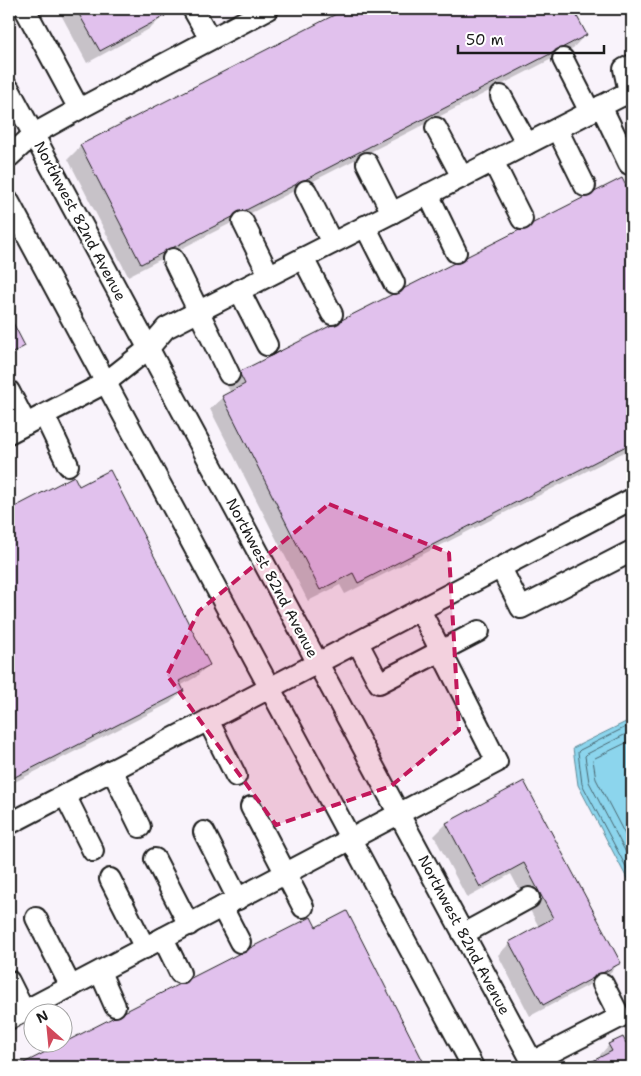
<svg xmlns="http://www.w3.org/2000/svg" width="641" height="1076" font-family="'Shantell Sans',sans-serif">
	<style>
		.water { fill: #8cd5ed; stroke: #5f8b99 }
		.shadow { fill: #0003 }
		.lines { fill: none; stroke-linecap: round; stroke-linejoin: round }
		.shore { stroke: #496670; stroke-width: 1 }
		.building { fill: #e1c1ed; stroke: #1c1c1c }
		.minor-casing { stroke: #1c1c1c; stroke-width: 24 }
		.minor { stroke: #fff; stroke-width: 20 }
		.marked { fill: #c2185b; fill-opacity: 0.2; stroke: #c2185b; stroke-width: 4; stroke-dasharray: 10 6; stroke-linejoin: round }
		.labels { text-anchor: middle; stroke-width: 4.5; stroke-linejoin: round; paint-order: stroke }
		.street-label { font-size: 15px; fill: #1c1c1c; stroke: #fff }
	</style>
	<rect width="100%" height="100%" fill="#f9f3fb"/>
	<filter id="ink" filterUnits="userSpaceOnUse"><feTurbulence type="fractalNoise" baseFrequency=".02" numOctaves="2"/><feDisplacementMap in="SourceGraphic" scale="10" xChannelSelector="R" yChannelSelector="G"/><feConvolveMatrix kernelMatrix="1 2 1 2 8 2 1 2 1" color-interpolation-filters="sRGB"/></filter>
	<g filter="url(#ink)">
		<path class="water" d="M 632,719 L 632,888 L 578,785 L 573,748 Z"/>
		<g class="shadow">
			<path d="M 58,9 L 160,9 L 163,16 L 151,28 L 87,63 Z"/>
			<path d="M 349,9 L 572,9 L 585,35 L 573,48 L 128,276 L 68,159 L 81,146 Z"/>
			<path d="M 621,179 L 627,191 L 632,189 L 632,448 L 345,594 L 340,585 L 308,601 L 210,409 L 223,397 L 231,393 L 227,386 L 240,373 Z"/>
			<path d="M 9,318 L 23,346 L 9,360 Z"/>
			<path d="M 74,478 L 79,488 L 208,665 L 196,677 L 180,686 L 182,691 L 170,703 L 9,785 L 9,511 Z"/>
			<path d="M 523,783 L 620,962 L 608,975 L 530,1016 L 498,955 L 510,943 L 539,927 L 511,874 L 467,898 L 434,836 L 446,824 Z"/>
			<path d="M 346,913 L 425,1067 L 19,1067 L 310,919 L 315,929 Z"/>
			<path d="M 632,1041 L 632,1067 L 583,1067 L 601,1058 L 600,1055 L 609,1045 L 625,1045 Z"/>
		</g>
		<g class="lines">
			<g class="shore">
				<path d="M 632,724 L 580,750 L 578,752 L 582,784 L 632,878"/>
				<path d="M 632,731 L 587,754 L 585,756 L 589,782 L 632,864"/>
				<path d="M 632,740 L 595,758 L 593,760 L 596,779 L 632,848"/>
			</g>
		</g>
		<g class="building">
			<path d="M 76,9 L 161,9 L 165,16 L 100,51 Z"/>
			<path d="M 346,9 L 573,9 L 587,35 L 141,264 L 80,145 Z"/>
			<path d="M 622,178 L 628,190 L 632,187 L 632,443 L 358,583 L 353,573 L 320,590 L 222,396 L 245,384 L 239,372 Z"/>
			<path d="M 9,315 L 25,346 L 9,355 Z"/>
			<path d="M 110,470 L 210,665 L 179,681 L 184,691 L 9,780 L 9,510 L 74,476 L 79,486 Z"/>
			<path d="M 524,781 L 621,963 L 543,1005 L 509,942 L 553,918 L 524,863 L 480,887 L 446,823 Z"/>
			<path d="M 347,911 L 426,1067 L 16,1067 L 311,917 L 316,927 Z"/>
			<path d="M 623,1037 L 626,1043 L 632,1039 L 632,1067 L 581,1067 L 612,1051 L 608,1044 Z"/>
		</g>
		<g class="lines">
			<defs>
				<g id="minor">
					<path d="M 193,9 L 210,39"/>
					<path d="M 563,59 L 590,112"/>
					<path d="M 9,89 L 535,1067"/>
					<path d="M 629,92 L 624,69 L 632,65"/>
					<path d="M 501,96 L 527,144"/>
					<path d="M 601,106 L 629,164"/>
					<path d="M 79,109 L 268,9"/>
					<path d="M 436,128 L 462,177"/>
					<path d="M 557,129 L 585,186"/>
					<path d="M 9,157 L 34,134 L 79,109 L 25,9"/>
					<path d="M 493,161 L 522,219"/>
					<path d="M 367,163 L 392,213"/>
					<path d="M 306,191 L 332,243"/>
					<path d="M 428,194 L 456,252"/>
					<path d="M 9,202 L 473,1067"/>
					<path d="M 243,222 L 269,275"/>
					<path d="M 365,226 L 394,283"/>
					<path d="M 303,258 L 332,314"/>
					<path d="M 173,259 L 229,374"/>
					<path d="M 239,290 L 267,345"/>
					<path d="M 9,391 L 26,424"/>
					<path d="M 44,415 L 68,465"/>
					<path d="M 9,433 L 105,383 L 148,349 L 166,328 L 629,92 L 632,98"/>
					<path d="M 501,568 L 521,608 L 632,551"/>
					<path d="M 358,643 L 379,683 L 479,631"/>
					<path d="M 208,720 L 236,776"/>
					<path d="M 112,770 L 140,827"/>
					<path d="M 65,795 L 93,851"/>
					<path d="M 251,807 L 303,907"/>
					<path d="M 9,824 L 632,499"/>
					<path d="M 204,832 L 238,899"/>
					<path d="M 155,859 L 189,925"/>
					<path d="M 110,879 L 145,948"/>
					<path d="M 222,907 L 240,942"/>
					<path d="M 36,918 L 71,987"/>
					<path d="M 463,934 L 529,898"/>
					<path d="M 163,938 L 180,973"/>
					<path d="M 100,972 L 115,1006"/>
					<path d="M 9,981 L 24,1011"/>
					<path d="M 9,1019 L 497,762 L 420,610"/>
					<path d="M 532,1062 L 620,1017 L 603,984"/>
				</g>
			</defs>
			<use href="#minor" class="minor-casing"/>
			<use href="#minor" class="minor"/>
		</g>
	</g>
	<path class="marked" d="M 329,504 L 449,553 L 459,730 L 391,786 L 276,825 L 167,675 L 199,611 Z"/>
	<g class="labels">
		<g class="street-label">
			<text transform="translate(80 221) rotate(62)" y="5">Northwest 82nd Avenue</text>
			<text transform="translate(272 578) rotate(62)" y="5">Northwest 82nd Avenue</text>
			<text transform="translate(464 935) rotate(62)" y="5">Northwest 82nd Avenue</text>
		</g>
	</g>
	<rect width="641" height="1076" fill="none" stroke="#fff" stroke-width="30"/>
	<rect x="15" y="15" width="611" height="1046" fill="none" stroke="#1c1c1c" stroke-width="2" filter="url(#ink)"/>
	<g transform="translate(48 1028) rotate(333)"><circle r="24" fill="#ffffff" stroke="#a4a4a4"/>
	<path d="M0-4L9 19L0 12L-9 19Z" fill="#d1495b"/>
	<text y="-8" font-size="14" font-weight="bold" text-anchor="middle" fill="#1c1c1c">N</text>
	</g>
	<path d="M458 45v8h146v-8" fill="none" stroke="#1c1c1c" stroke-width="2.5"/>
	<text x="466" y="45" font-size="15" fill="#1c1c1c" stroke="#ffffff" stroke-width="4" paint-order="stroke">50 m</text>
</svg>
